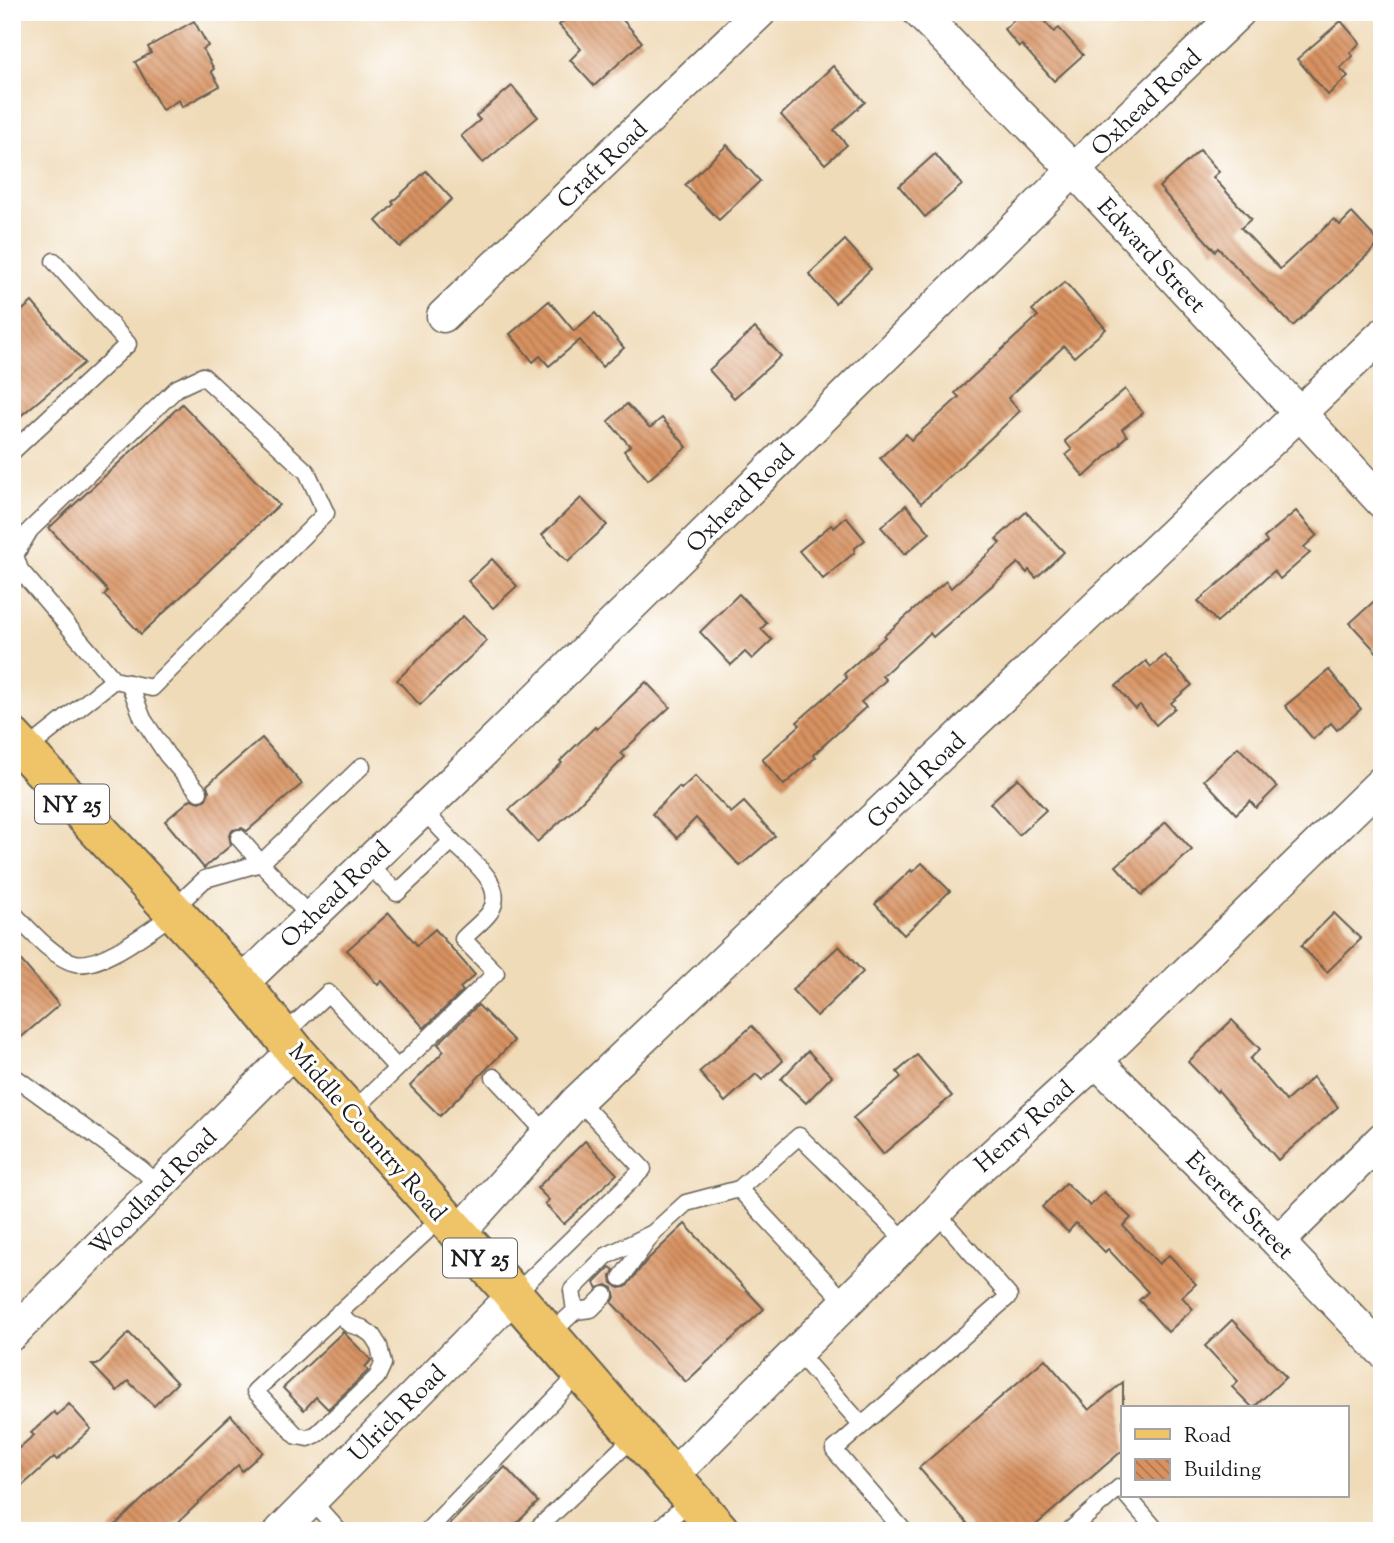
<svg xmlns="http://www.w3.org/2000/svg" width="1394" height="1543" font-family="'Sorts Mill Goudy',serif">
	<style>
		.building { fill: url(#building-back-hatch) }
		.lines { fill: none; stroke-linecap: round; stroke-linejoin: round }
		.lane-casing { stroke: #665f53; stroke-width: 19 }
		.street-casing { stroke: #665f53; stroke-width: 35 }
		.primary-casing { stroke: #665f53; stroke-width: 42 }
		.lane { stroke: #fff; stroke-width: 16 }
		.street { stroke: #fff; stroke-width: 32 }
		.primary { stroke: #efc469; stroke-width: 38 }
		.labels { text-anchor: middle; stroke-width: 6; stroke-linejoin: round; paint-order: stroke }
		.shield { fill: #fff; stroke: #606060; stroke-width: 2 }
		.shield-label { font-size: 23px; font-weight: bold; fill: #1c1c1c }
		.street-label { font-size: 24px; fill: #1c1c1c; stroke: #fff }
	</style>
	<defs>
		<pattern id="building-back-hatch" width="6" height="6" patternUnits="userSpaceOnUse" patternTransform="scale(1.75)"><rect width="6" height="6" fill="#d89261"/><path d="M-1 5l2 2M0 0l6 6M5-1l2 2" fill="none" stroke="#ae764f"/></pattern>
	</defs>
	<rect width="100%" height="100%" fill="#fff"/>
	<filter id="ink" filterUnits="userSpaceOnUse"><feTurbulence type="fractalNoise" baseFrequency=".0143" numOctaves="2"/><feDisplacementMap in="SourceGraphic" scale="14" xChannelSelector="R" yChannelSelector="G"/><feConvolveMatrix kernelMatrix="1 2 1 2 8 2 1 2 1" color-interpolation-filters="sRGB"/></filter>
	<filter id="wash" filterUnits="userSpaceOnUse"><feTurbulence type="fractalNoise" baseFrequency=".00686" numOctaves="4" result="noise"/><feDisplacementMap in="SourceGraphic" scale="28" xChannelSelector="R" yChannelSelector="G"/><feGaussianBlur stdDeviation="1.57" result="paint"/><feColorMatrix in="noise" values="0 0 0 0 0 0 0 0 0 0 0 0 0 0 0 0 0 1.4 0 .05"/><feComposite in="paint" operator="in"/></filter>
	<g filter="url(#wash)">
		<rect width="100%" height="100%" fill="#f0dbb9"/>
		<g id="blocks">
			<g class="building">
				<path d="M 573,12 L 616,12 L 642,42 L 594,86 L 570,60 L 581,49 L 559,25 Z"/>
				<path d="M 1023,12 L 1036,12 L 1054,32 L 1059,28 L 1083,55 L 1054,81 L 1022,45 L 1019,47 L 1004,29 Z"/>
				<path d="M 194,21 L 208,46 L 203,49 L 214,69 L 211,71 L 220,86 L 182,107 L 179,100 L 162,110 L 135,62 L 151,53 L 148,47 Z"/>
				<path d="M 1341,21 L 1360,43 L 1350,53 L 1353,56 L 1340,68 L 1348,76 L 1328,95 L 1297,59 Z"/>
				<path d="M 833,66 L 865,102 L 834,130 L 847,145 L 825,164 L 781,115 Z"/>
				<path d="M 512,86 L 538,117 L 483,163 L 461,136 L 480,120 L 476,116 Z"/>
				<path d="M 727,145 L 760,181 L 719,220 L 685,185 Z"/>
				<path d="M 1200,150 L 1219,172 L 1213,177 L 1251,219 L 1241,228 L 1280,269 L 1334,219 L 1340,225 L 1352,213 L 1380,243 L 1293,326 L 1218,248 L 1215,251 L 1159,187 Z"/>
				<path d="M 935,154 L 962,185 L 925,217 L 899,186 Z"/>
				<path d="M 426,171 L 452,199 L 400,247 L 376,221 L 394,204 L 392,202 Z"/>
				<path d="M 845,240 L 871,269 L 835,303 L 809,274 Z"/>
				<path d="M 1065,282 L 1106,329 L 1074,357 L 1064,346 L 1008,398 L 1020,411 L 921,503 L 880,458 L 906,434 L 911,440 L 959,397 L 955,393 L 1038,316 L 1032,310 Z"/>
				<path d="M 549,301 L 574,331 L 595,313 L 624,348 L 602,367 L 580,340 L 549,366 L 540,356 L 533,362 L 510,334 Z"/>
				<path d="M 32,302 L 84,363 L 12,423 L 12,319 Z"/>
				<path d="M 755,328 L 781,356 L 734,398 L 709,370 Z"/>
				<path d="M 1125,389 L 1143,413 L 1122,429 L 1127,436 L 1120,442 L 1121,443 L 1084,477 L 1066,455 L 1072,450 L 1065,441 Z"/>
				<path d="M 182,404 L 279,505 L 141,634 L 104,595 L 108,591 L 49,528 Z"/>
				<path d="M 627,404 L 650,428 L 662,418 L 687,447 L 648,480 L 624,451 L 630,446 L 608,421 Z"/>
				<path d="M 581,498 L 607,525 L 568,562 L 542,535 Z"/>
				<path d="M 906,505 L 930,533 L 905,554 L 881,527 Z"/>
				<path d="M 1296,511 L 1317,535 L 1304,547 L 1310,553 L 1280,579 L 1274,571 L 1217,622 L 1198,601 L 1267,542 L 1264,538 Z"/>
				<path d="M 1026,512 L 1064,552 L 1036,578 L 1029,570 L 1027,573 L 1018,563 L 933,637 L 930,633 L 882,676 L 886,680 L 861,702 L 866,707 L 813,755 L 816,757 L 784,785 L 762,759 L 800,725 L 797,722 L 847,678 L 844,674 L 885,637 L 884,636 L 946,581 L 951,588 L 1000,543 L 996,539 Z"/>
				<path d="M 846,517 L 865,540 L 855,548 L 854,553 L 823,579 L 799,551 L 831,525 L 834,528 Z"/>
				<path d="M 492,559 L 517,586 L 493,608 L 468,581 Z"/>
				<path d="M 739,594 L 767,623 L 761,629 L 772,640 L 752,659 L 745,652 L 731,665 L 700,632 Z"/>
				<path d="M 1382,594 L 1382,658 L 1350,623 Z"/>
				<path d="M 463,616 L 487,641 L 420,705 L 397,680 Z"/>
				<path d="M 1165,655 L 1192,685 L 1171,703 L 1175,708 L 1156,725 L 1140,705 L 1135,709 L 1116,686 L 1146,661 L 1151,667 Z"/>
				<path d="M 1329,670 L 1361,709 L 1337,730 L 1331,723 L 1313,739 L 1285,706 Z"/>
				<path d="M 646,682 L 670,707 L 621,753 L 625,757 L 571,812 L 537,842 L 509,810 L 562,763 L 560,761 L 595,727 L 597,729 Z"/>
				<path d="M 262,738 L 302,784 L 247,831 L 242,828 L 233,830 L 229,835 L 231,845 L 204,868 L 165,821 L 191,799 L 200,802 L 206,799 L 209,791 L 207,785 Z"/>
				<path d="M 1238,747 L 1277,787 L 1256,808 L 1250,801 L 1236,814 L 1204,780 Z"/>
				<path d="M 695,776 L 731,813 L 744,802 L 775,836 L 740,866 L 696,818 L 677,838 L 652,814 L 679,787 L 681,789 Z"/>
				<path d="M 1018,778 L 1046,810 L 1019,835 L 990,803 Z"/>
				<path d="M 1166,822 L 1192,850 L 1142,895 L 1116,866 Z"/>
				<path d="M 922,863 L 950,891 L 904,935 L 875,904 L 911,870 L 912,872 Z"/>
				<path d="M 389,913 L 417,945 L 435,929 L 475,975 L 460,988 L 463,991 L 424,1028 L 382,981 L 378,985 L 347,950 Z"/>
				<path d="M 1334,913 L 1361,939 L 1327,972 L 1301,946 Z"/>
				<path d="M 839,946 L 863,972 L 817,1016 L 792,990 Z"/>
				<path d="M 12,950 L 59,1005 L 12,1045 Z"/>
				<path d="M 478,1005 L 514,1041 L 440,1116 L 410,1086 L 444,1051 L 438,1044 Z"/>
				<path d="M 1232,1020 L 1260,1049 L 1250,1059 L 1286,1101 L 1313,1077 L 1338,1107 L 1278,1160 L 1218,1090 L 1217,1092 L 1188,1062 Z"/>
				<path d="M 752,1026 L 783,1061 L 762,1080 L 756,1074 L 725,1102 L 699,1072 Z"/>
				<path d="M 808,1051 L 832,1076 L 806,1103 L 781,1079 Z"/>
				<path d="M 917,1055 L 952,1096 L 883,1154 L 853,1118 L 901,1077 L 897,1072 Z"/>
				<path d="M 585,1141 L 617,1174 L 564,1224 L 545,1204 L 549,1200 L 537,1188 Z"/>
				<path d="M 1066,1183 L 1090,1206 L 1104,1192 L 1131,1218 L 1123,1226 L 1159,1264 L 1169,1255 L 1196,1284 L 1182,1297 L 1193,1309 L 1168,1332 L 1139,1300 L 1148,1292 L 1108,1249 L 1105,1252 L 1076,1223 L 1068,1232 L 1042,1207 Z"/>
				<path d="M 685,1224 L 764,1309 L 686,1382 L 612,1303 L 615,1297 L 613,1288 L 607,1285 L 598,1288 L 594,1283 L 610,1267 L 614,1270 L 611,1276 L 612,1283 L 619,1288 L 626,1287 L 647,1260 Z"/>
				<path d="M 1232,1320 L 1286,1377 L 1253,1408 L 1232,1387 L 1238,1381 L 1205,1346 Z"/>
				<path d="M 343,1332 L 371,1360 L 365,1367 L 368,1371 L 328,1409 L 316,1397 L 304,1410 L 283,1388 Z"/>
				<path d="M 129,1333 L 177,1383 L 154,1406 L 128,1381 L 117,1391 L 92,1365 L 97,1365 Z"/>
				<path d="M 1045,1359 L 1089,1410 L 1123,1382 L 1123,1450 L 1029,1531 L 974,1531 L 919,1468 Z"/>
				<path d="M 69,1404 L 91,1429 L 57,1460 L 54,1457 L 12,1495 L 12,1454 L 34,1435 L 31,1433 L 54,1412 L 57,1415 Z"/>
				<path d="M 231,1415 L 263,1452 L 242,1471 L 238,1465 L 169,1531 L 109,1531 Z"/>
				<path d="M 505,1467 L 538,1502 L 509,1531 L 443,1531 Z"/>
			</g>
		</g>
	</g>
	<g filter="url(#ink)">
		<use href="#blocks" fill-opacity="0" stroke="#665f53" stroke-width="2"/>
		<g class="lines">
			<defs>
				<g id="lane">
					<path d="M 203,376 L 307,472 L 326,513 L 152,688 L 114,680 L 20,570 L 15,555 L 30,530 L 177,388 Z"/>
					<path d="M 12,452 L 128,344 L 54,261"/>
					<path d="M 129,683 L 143,719 L 167,755 L 199,792"/>
					<path d="M 25,751 L 114,680"/>
					<path d="M 423,810 L 452,841"/>
					<path d="M 239,838 L 261,863 L 362,766"/>
					<path d="M 172,910 L 205,879 L 261,863 L 310,917"/>
					<path d="M 12,912 C 27,927 53,958 75,963 C 102,969 152,928 175,913"/>
					<path d="M 283,1035 L 328,993 L 397,1068"/>
					<path d="M 12,1075 L 141,1169 L 160,1186"/>
					<path d="M 494,1077 L 547,1134"/>
					<path d="M 351,1113 L 496,973 L 463,939 C 471,930 483,922 490,912 C 508,885 469,859 452,841 L 397,893 L 367,863"/>
					<path d="M 739,1189 L 846,1303"/>
					<path d="M 621,1278 L 653,1233 L 686,1203 L 739,1189 L 799,1136 L 907,1242"/>
					<path d="M 514,1295 L 643,1169 L 578,1100"/>
					<path d="M 575,1311 L 591,1309 L 605,1295"/>
					<path d="M 339,1312 L 349,1324 L 362,1328 L 372,1335 L 379,1346 L 383,1364 L 377,1377 L 317,1434 L 308,1438 L 297,1436 L 255,1391 C 312,1338 369,1285 427,1231"/>
					<path d="M 549,1335 L 575,1311 L 572,1290 L 606,1256 L 651,1234"/>
					<path d="M 797,1352 L 862,1425"/>
					<path d="M 1127,1496 L 1157,1531"/>
					<path d="M 311,1500 L 339,1531"/>
					<path d="M 427,1531 L 581,1372"/>
					<path d="M 535,1531 L 636,1435"/>
					<path d="M 656,1531 L 692,1499"/>
					<path d="M 904,1531 L 834,1450 L 1009,1296 L 936,1212"/>
					<path d="M 1069,1531 L 1120,1487 L 1123,1491"/>
				</g>
				<g id="street">
					<path d="M 919,12 L 1074,170 L 1382,502"/>
					<path d="M 443,316 L 760,12"/>
					<path d="M 241,984 L 454,780 L 1074,170 L 1239,12"/>
					<path d="M 1096,1061 L 1278,1242 L 1382,1351"/>
					<path d="M 458,1234 L 578,1100 L 1382,335"/>
					<path d="M 1278,1242 L 1382,1139"/>
					<path d="M 12,1334 L 294,1050"/>
					<path d="M 672,1476 L 932,1217 L 970,1176 L 1096,1061 L 1382,782"/>
					<path d="M 281,1531 L 514,1295"/>
				</g>
				<path id="primary" d="M 12,737 L 241,984 L 294,1050 L 514,1295 L 720,1531"/>
			</defs>
			<use href="#lane" class="lane-casing"/>
			<use href="#street" class="street-casing"/>
			<use href="#primary" class="primary-casing"/>
			<use href="#lane" class="lane"/>
			<use href="#street" class="street"/>
			<use href="#primary" class="primary"/>
		</g>
	</g>
	<g class="labels">
		<g class="shield">
			<rect x="35" y="784.5" width="74" height="39" rx="5"/>
			<rect x="443" y="1238.5" width="74" height="39" rx="5"/>
		</g>
		<g class="shield-label">
			<text x="72" y="812">NY 25</text>
			<text x="480" y="1266">NY 25</text>
		</g>
		<g class="street-label">
			<text transform="translate(1146 102) rotate(-44)" y="8">Oxhead Road</text>
			<text transform="translate(602 164) rotate(-44)" y="8">Craft Road</text>
			<text transform="translate(1152 255) rotate(47)" y="8">Edward Street</text>
			<text transform="translate(740 498) rotate(-45)" y="8">Oxhead Road</text>
			<text transform="translate(916 780) rotate(-44)" y="8">Gould Road</text>
			<text transform="translate(335 894) rotate(-44)" y="8">Oxhead Road</text>
			<text transform="translate(1024 1126) rotate(-42)" y="8">Henry Road</text>
			<text transform="translate(368 1132) rotate(49)" y="8">Middle Country Road</text>
			<text transform="translate(153 1192) rotate(-45)" y="8">Woodland Road</text>
			<text transform="translate(1240 1205) rotate(45)" y="8">Everett Street</text>
			<text transform="translate(397 1413) rotate(-45)" y="8">Ulrich Road</text>
		</g>
	</g>
	<rect width="1394" height="1543" fill="none" stroke="#fff" stroke-width="42"/>
	<rect x="1121" y="1406" width="228" height="91" fill="#ffffff" stroke="#a4a4a4" stroke-width="2"/>
	<rect x="1135" y="1429" width="35" height="10" fill="#efc469" stroke="#a4a4a4" stroke-width="2"/>
	<text x="1184" y="1442" font-size="21" fill="#1c1c1c">Road</text>
	<rect x="1135" y="1459" width="35" height="21" fill="url(#building-back-hatch)" stroke="#a4a4a4" stroke-width="2"/>
	<text x="1184" y="1476" font-size="21" fill="#1c1c1c">Building</text>
</svg>
